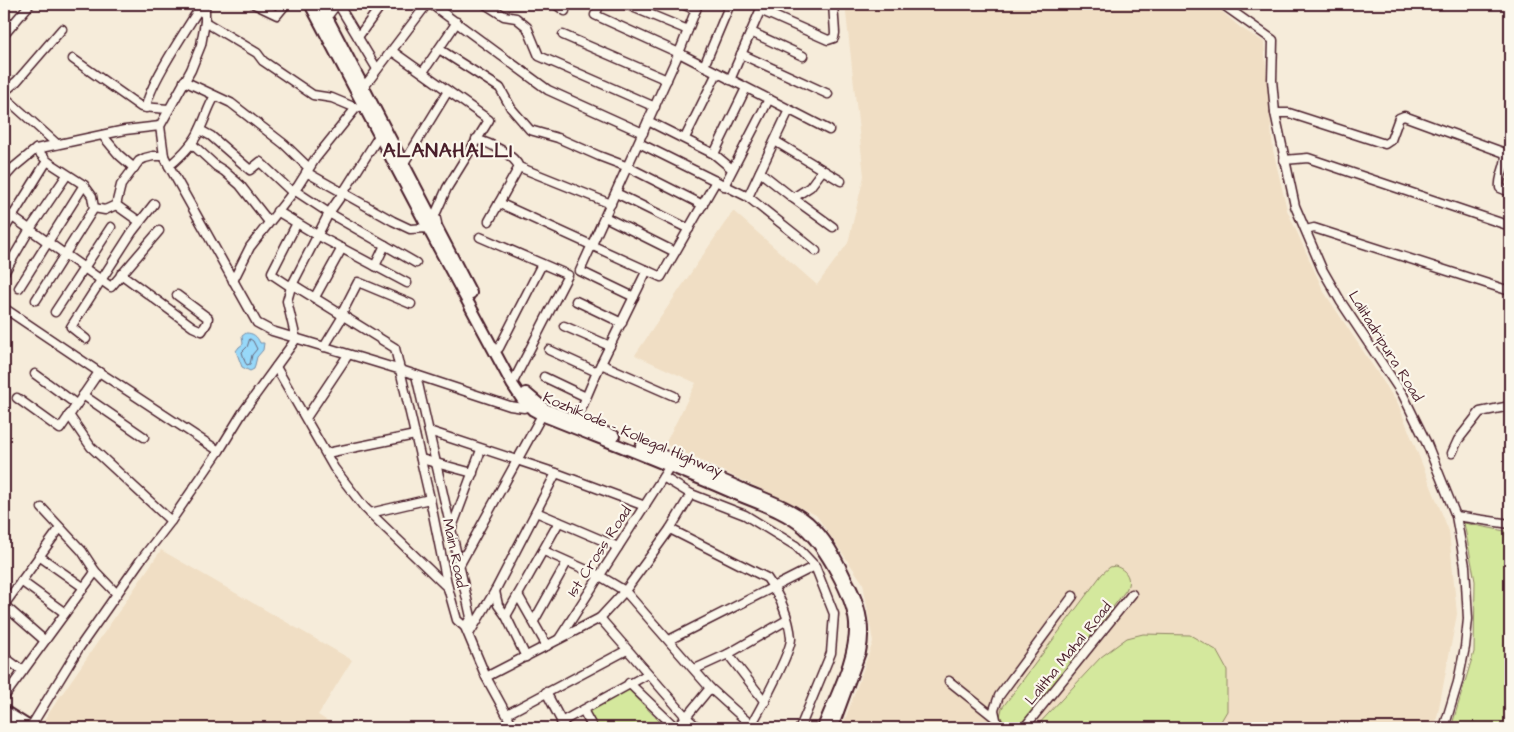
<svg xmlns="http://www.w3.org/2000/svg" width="1514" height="732" font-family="'Architects Daughter',sans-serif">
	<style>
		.built { fill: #f0dec4 }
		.green { fill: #d4e89d; stroke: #8f8464 }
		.water { fill: #97d8f9; stroke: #788ea7 }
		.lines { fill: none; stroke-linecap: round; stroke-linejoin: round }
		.shore { stroke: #69697d; stroke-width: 1 }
		.minor-casing { stroke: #4a1f2b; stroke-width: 11 }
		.major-casing { stroke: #4a1f2b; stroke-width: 14 }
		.minor { stroke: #fbf7ec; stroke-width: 8 }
		.major { stroke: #fbf7ec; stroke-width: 10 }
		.labels { text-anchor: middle; stroke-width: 4.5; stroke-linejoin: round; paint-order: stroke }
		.street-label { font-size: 15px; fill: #4a1f2b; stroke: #fbf7ec }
		.district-label { font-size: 20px; font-weight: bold; letter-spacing: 1px; fill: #4a1f2b; stroke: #fbf7ec }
	</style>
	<rect width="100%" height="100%" fill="#f6ecda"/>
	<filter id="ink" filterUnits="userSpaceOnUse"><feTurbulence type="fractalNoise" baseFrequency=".02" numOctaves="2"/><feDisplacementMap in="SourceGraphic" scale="10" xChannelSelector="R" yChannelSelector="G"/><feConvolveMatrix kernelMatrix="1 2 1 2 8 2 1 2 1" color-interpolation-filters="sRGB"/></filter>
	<g filter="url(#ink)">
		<g class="built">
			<path d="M 845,4 L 1213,4 L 1241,28 L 1264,42 L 1273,150 L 1287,210 L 1324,292 L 1398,404 L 1449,531 L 1457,614 L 1435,728 L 842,728 L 873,642 L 863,583 L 816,515 L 665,444 L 696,383 L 635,355 L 733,211 L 817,285 L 848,243 L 864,176 Z"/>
			<path d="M 161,550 L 352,660 L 318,715 L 339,728 L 51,728 L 42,723 Z"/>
		</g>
		<g class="green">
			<path d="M 1464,523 L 1510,532 L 1510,728 L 1451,728 L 1474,652 L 1475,581 Z"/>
			<path d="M 1115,566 C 1127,570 1132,579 1126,590 L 1024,724 L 1017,728 L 1006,725 L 1000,716 L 1002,708 L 1102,574 L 1110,567 Z"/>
			<path d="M 1143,634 L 1190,635 L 1216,650 L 1227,670 L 1227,711 L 1217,728 L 1035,728 L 1101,657 L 1127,638 Z"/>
			<path d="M 627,688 L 666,728 L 597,728 L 587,712 Z"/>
		</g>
		<path class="water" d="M 246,333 C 253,333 257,336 260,343 L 264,343 L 263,350 L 257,357 L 254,369 L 250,371 L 242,367 L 236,351 L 239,347 L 243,344 L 242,336 Z"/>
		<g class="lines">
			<path class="shore" d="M 250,339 L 253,341 L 257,349 L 252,355 L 250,364 L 247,365 L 245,362 L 242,352 L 247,347 Z"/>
			<defs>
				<g id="minor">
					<path d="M 193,4 L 203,13"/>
					<path d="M 205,4 L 205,22 L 201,45 L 191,70 L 160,126 L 164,156 L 169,166 L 257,323 L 272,331 L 401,370 L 510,406 L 524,408 L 532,402"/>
					<path d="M 254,4 L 277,15 L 286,4"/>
					<path d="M 338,4 L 377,69"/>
					<path d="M 431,4 L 548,90 L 643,133"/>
					<path d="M 485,4 L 504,16 L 516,18 L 527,27 L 539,56 L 655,107"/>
					<path d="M 555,4 L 565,11"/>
					<path d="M 600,4 L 595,15 L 679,53 L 829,130"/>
					<path d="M 625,4 L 688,30"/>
					<path d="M 682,4 L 696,10"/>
					<path d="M 1222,4 L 1273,40 L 1272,80 L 1275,113 L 1295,206 L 1322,269 L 1341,302 L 1403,395 L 1427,444 L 1456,516 L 1465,566 L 1468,619 L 1465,647 L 1458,682 L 1444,728"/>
					<path d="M 760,10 L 828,40 L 834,38 L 835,33 L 833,4"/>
					<path d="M 327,17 L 337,4"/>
					<path d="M 205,22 L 257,53 L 263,61 L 313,95 L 332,98 L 356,108 L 359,107"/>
					<path d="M 751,32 L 803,56"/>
					<path d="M 4,35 L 30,4"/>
					<path d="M 563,35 L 667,80"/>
					<path d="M 358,37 L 382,4"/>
					<path d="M 439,49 L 500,88 L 511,108 L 530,130 L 558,138 L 599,156 L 628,167 L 703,205"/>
					<path d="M 392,51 L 489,120 L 447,188 L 435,215 L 437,223"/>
					<path d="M 741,54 L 828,94"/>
					<path d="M 73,59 L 141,107 L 169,109"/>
					<path d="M 704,66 L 730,4"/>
					<path d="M 423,72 L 457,22"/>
					<path d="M 730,80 L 763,4"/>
					<path d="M 184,81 L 231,103 L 284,144 L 309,168"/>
					<path d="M 364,87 L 427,4"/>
					<path d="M 4,92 L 17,81 L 62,29"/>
					<path d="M 8,100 L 57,144"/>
					<path d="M 146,108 C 148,86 186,30 199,9"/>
					<path d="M 1275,113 L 1289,113 L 1385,144 L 1391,140 L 1399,118 L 1404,116 L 1505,153 C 1509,163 1498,175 1500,188 L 1510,192"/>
					<path d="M 648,121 L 714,154 L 732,169"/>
					<path d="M 200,130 L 211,136 L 250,170 L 260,162 L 292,192"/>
					<path d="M 103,136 L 119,155 L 134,168"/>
					<path d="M 685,138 L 717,73"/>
					<path d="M 476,139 C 489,143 514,154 519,167 L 611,204"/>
					<path d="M 775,141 L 841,181"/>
					<path d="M 639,143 L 748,197 L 816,251"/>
					<path d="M 192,144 L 216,166 L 224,171 L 240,185 L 269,222"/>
					<path d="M 714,154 L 746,88"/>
					<path d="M 1284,160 L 1308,158 L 1510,226"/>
					<path d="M 404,163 L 448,91"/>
					<path d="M 169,166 C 181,156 194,144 200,129 C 206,117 208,107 215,96"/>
					<path d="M 306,172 L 393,221 L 410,229 L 428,228"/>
					<path d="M 760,172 L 793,198 L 833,227"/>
					<path d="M 4,178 L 13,168 L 36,149 L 125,130 L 160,126"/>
					<path d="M 724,186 L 769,99"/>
					<path d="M 294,190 L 329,213 L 416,263"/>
					<path d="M 616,193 L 689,229"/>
					<path d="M 748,197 L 789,110"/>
					<path d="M 793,198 L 810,187 L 822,171"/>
					<path d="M 499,203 L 661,277 L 716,181"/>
					<path d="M 116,205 L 140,222"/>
					<path d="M 94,208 L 105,210 L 116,205 L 121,185 L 139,161 L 145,158 L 153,156 L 164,156"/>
					<path d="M 4,211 L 111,287 L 159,231"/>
					<path d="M 277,211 L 317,235 L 407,283"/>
					<path d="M 605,217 L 675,252"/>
					<path d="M 489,221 L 519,167"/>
					<path d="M 4,230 L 47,161"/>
					<path d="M 1306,230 L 1314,228 L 1510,291"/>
					<path d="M 480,237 L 568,275 L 512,384"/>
					<path d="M 375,266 L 385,245"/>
					<path d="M 4,273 L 30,229 L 67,175"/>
					<path d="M 121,274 L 193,327 L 202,331 L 207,323 L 208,318 L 177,295"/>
					<path d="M 233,281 L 250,247 L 298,186 L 315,159 L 356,108"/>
					<path d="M 292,284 L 395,348 L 430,499 L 448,588 L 457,620 L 465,627 L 486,677 L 514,728"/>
					<path d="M 291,287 L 273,275 L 272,272 L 297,223"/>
					<path d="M 19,288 L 84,185"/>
					<path d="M 315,297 L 342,248"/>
					<path d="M 634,297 L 580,271 L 681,48 L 698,4"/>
					<path d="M 36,300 L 94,208 L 92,196 L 84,185 L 47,161 L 36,149"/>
					<path d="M 576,301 L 622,323"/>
					<path d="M 4,308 L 99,372 L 219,451"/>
					<path d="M 55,312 L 111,227"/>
					<path d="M 341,315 L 358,282 L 411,304"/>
					<path d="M 564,326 L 610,346"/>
					<path d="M 86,339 L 71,327 L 132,232 L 154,204"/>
					<path d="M 324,347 L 343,316"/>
					<path d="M 499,348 L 542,264"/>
					<path d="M 549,350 L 597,372"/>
					<path d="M 601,364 L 674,396"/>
					<path d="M 276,367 L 334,468 L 364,507 L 448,588"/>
					<path d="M 35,374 L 76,404"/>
					<path d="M 416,375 L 471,617 L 465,627"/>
					<path d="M 544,377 L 586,397"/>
					<path d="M 83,395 L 144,437"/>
					<path d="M 17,398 L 60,429 L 99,372"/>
					<path d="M 69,415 L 91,447 L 171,521"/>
					<path d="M 306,418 L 348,355"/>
					<path d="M 574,426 L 597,372 L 647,270"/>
					<path d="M 429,431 L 556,473 L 645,506"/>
					<path d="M 327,453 L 415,435"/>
					<path d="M 1452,453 L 1458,440 L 1480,412 L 1510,406"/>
					<path d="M 421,459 L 473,473"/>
					<path d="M 663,477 L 691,494 L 745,515 L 796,546 L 815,566 L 834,614 L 831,653 L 800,728"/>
					<path d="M 536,512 L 618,547"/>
					<path d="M 370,513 L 430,499"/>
					<path d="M 1456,516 L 1510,524"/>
					<path d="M 670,529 L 767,578 C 779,595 789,617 791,638 C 792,650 759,712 751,725"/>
					<path d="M 451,530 L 481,450"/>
					<path d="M 544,551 L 600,576 L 625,591 L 710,688 L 751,725 L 758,728"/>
					<path d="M 39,556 L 83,587"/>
					<path d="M 459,566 L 542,415"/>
					<path d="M 95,571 L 117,594"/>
					<path d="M 21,581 L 65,613"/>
					<path d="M 495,591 L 498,605 L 506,616 L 526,657"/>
					<path d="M 518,595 L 547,646"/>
					<path d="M 4,605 L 60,528"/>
					<path d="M 4,605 L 44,640"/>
					<path d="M 506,616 L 559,522"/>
					<path d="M 600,618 L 687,718 L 698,728"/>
					<path d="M 534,621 L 567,562"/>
					<path d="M 469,634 L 495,591 L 556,473"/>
					<path d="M 559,639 L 670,466"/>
					<path d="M 669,640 L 815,566"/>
					<path d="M 728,654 L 765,702"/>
					<path d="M 4,657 L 23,671"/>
					<path d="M 695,669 L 728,654 L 787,620"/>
					<path d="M 486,677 L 600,618 L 625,591 L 670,529 L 691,494"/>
					<path d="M 949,681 L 994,717"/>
					<path d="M 629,683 L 676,728"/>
					<path d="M 546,692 L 565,728"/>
					<path d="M 4,697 L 93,575 L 95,571 L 82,551 L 42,508"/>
					<path d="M 583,710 L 593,728"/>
					<path d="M 507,714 L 627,650"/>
					<path d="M 561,722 L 648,674"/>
					<path d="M 30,728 L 79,648 L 140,561 L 171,521 L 219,451 L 243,412 L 296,339 L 287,301 L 291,287 L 329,213 L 343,193 L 379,136"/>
					<path d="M 677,728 L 710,688"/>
					<path d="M 998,728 L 994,710 L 999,696 L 1073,596"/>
					<path d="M 1024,728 L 1132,594"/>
				</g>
				<g id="major">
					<path d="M 310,4 L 428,228 L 512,384 L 522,399 L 533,410 L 542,415 C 604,440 667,464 729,491 C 753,502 783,510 804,528 C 824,546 853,596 855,624 C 857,657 835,697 823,728"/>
					<path d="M 320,4 L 471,293"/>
					<path d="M 526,393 L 545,409 L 614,436"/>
					<path d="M 641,447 C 677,461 712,475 747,491 C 768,500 791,508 808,522 C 826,538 836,558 846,579 C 859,602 866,626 860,652 L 832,728"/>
					<path d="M 4,711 L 31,728"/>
					<path d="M 4,720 L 17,728"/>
				</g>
			</defs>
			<use href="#minor" class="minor-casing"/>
			<use href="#major" class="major-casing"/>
			<use href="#minor" class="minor"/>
			<use href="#major" class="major"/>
		</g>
	</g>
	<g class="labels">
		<g class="street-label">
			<text transform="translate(1386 346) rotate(58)" y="5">Lalitadripura Road</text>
			<text transform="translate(633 434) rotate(23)" y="5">Kozhikode - Kollegal Highway</text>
			<text transform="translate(599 551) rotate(-57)" y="5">1st Cross Road</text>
			<text transform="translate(455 553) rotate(78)" y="5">Main Road</text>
			<text transform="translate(1068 653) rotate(-51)" y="5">Lalitha Mahal Road</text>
		</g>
		<g class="district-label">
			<text x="448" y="157">ALANAHALLI</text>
		</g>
	</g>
	<rect width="1514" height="732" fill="none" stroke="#fbf7ec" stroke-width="20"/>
	<rect x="10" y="10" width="1494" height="712" fill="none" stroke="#4a1f2b" stroke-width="2" filter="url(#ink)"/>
</svg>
